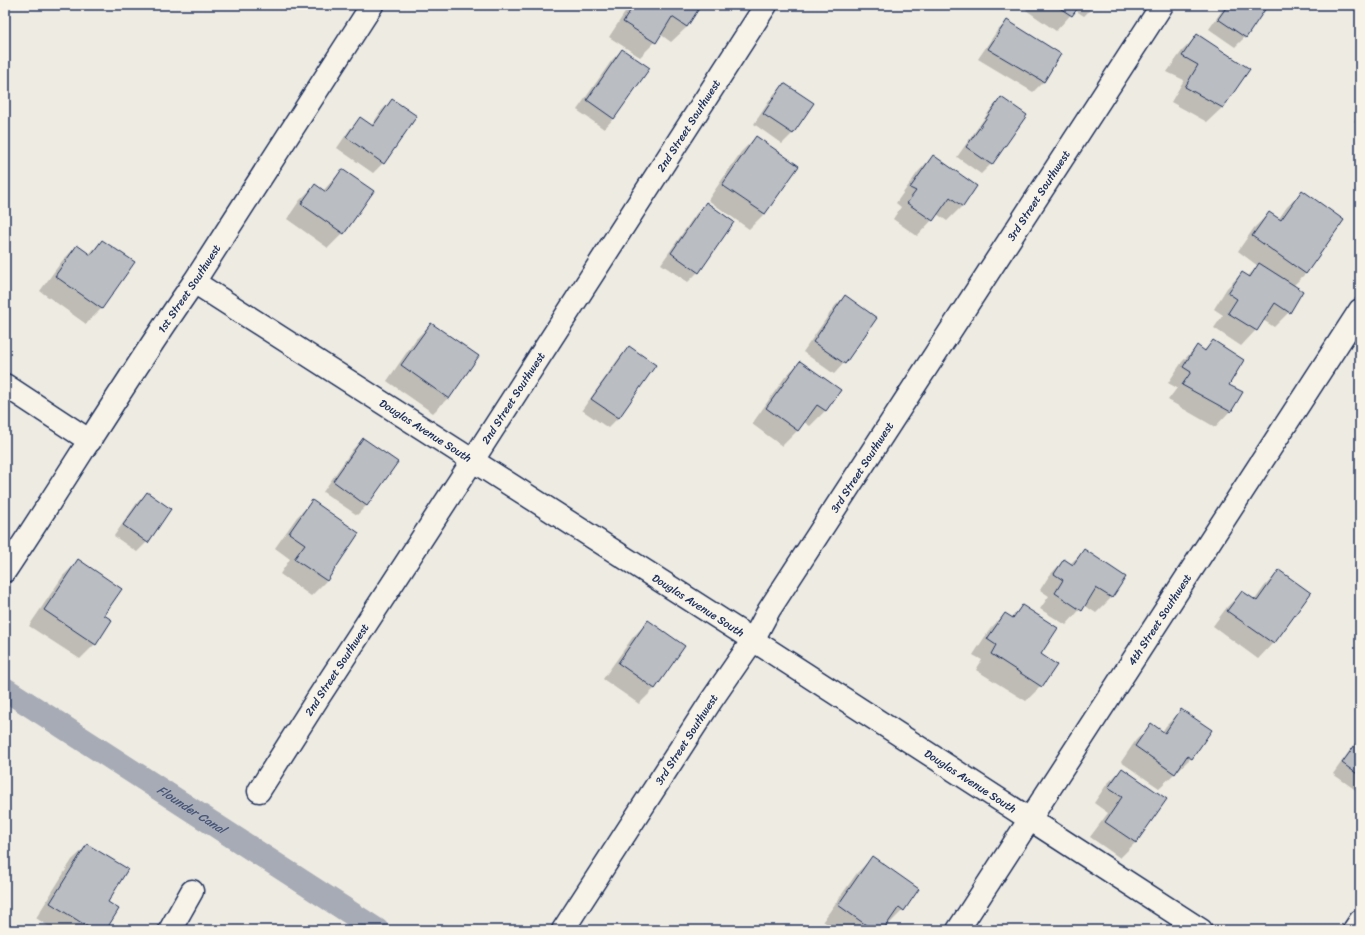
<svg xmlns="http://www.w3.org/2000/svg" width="1365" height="935" font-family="Sriracha,sans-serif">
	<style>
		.shadow { fill: #0003 }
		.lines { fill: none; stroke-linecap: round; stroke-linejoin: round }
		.canal { stroke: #a6abb5; stroke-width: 24 }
		.building { fill: #babdc2; stroke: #1b2f5e }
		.street-casing { stroke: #1b2f5e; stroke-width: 25 }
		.street { stroke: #f7f3e8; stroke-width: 22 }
		.labels { text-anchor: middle; stroke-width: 3; stroke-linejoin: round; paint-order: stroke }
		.street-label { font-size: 11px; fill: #1b2f5e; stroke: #f7f3e8 }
		.water-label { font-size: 12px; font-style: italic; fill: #455478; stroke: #f7f3e8 }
	</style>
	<rect width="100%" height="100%" fill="#eeebe2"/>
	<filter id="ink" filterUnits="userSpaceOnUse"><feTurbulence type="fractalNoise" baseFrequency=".025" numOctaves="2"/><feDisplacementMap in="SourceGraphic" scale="8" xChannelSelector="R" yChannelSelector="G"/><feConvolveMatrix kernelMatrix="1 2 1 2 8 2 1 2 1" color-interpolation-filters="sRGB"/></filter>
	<g filter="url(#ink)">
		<g class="shadow">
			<path d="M 630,5 L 695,5 L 687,27 L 671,42 L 660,34 L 655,42 L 640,57 L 609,37 Z"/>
			<path d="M 1029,5 L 1095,5 L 1084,16 L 1075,10 L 1056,31 L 1026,10 Z"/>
			<path d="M 1226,5 L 1267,5 L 1245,37 L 1235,47 L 1209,29 Z"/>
			<path d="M 1008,21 L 1060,54 L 1043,82 L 1033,92 L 978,59 L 997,31 Z"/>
			<path d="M 1197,36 L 1223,107 L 1207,122 L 1171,102 L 1184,80 L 1167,72 L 1182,51 Z"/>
			<path d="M 622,50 L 614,118 L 604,129 L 577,110 L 612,60 Z"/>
			<path d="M 785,84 L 812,104 L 792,134 L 782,144 L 754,124 L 774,94 Z"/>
			<path d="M 1001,98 L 991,164 L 981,174 L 957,157 L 991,109 Z"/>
			<path d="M 392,100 L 383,163 L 373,173 L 337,148 L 350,129 L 360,119 L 371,126 L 382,110 Z"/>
			<path d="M 1360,112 L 1360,126 L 1354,121 Z"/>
			<path d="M 756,137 L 797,166 L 764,214 L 749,229 L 708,200 L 741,152 Z"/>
			<path d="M 933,156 L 962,206 L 947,221 L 937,214 L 932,220 L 917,236 L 893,219 L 901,207 L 896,203 L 918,172 Z"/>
			<path d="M 342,170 L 343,233 L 328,248 L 287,219 L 300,200 L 315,185 L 323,191 Z"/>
			<path d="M 1302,192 L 1306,273 L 1293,286 L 1289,312 L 1274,327 L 1263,320 L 1256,330 L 1241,346 L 1214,328 L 1223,315 L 1214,309 L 1227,288 L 1242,273 L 1248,276 L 1258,266 L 1238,251 L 1254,228 L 1269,213 L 1278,220 L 1287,207 Z"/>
			<path d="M 706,204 L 733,222 L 698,272 L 688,282 L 661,264 L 696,214 Z"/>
			<path d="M 102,241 L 102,308 L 86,324 L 40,291 L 62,261 L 77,246 L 89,254 Z"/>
			<path d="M 845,296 L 876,318 L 844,363 L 834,374 L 803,352 L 835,306 Z"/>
			<path d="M 431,324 L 448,398 L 433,413 L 387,381 L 416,339 Z"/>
			<path d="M 1213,342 L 1228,385 L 1230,411 L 1215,427 L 1168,400 L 1177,388 L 1168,383 L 1182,362 L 1197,346 L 1203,351 Z"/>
			<path d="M 629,347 L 654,366 L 618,418 L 608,428 L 582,410 L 619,358 Z"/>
			<path d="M 800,362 L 840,390 L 825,411 L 810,426 L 804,422 L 797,431 L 782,446 L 752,424 L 785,377 Z"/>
			<path d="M 363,439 L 367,505 L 357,515 L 323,492 L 353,449 Z"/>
			<path d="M 147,493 L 147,542 L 137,552 L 114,536 L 137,503 Z"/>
			<path d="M 312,502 L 358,534 L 326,581 L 311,596 L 280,574 L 290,559 L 275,548 L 297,517 Z"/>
			<path d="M 1084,551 L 1124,577 L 1111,598 L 1096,613 L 1084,605 L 1066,625 L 1040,609 L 1049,596 L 1040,590 L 1049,576 L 1064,560 L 1070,564 Z"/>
			<path d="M 78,561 L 103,615 L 95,644 L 80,659 L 29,626 L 63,576 Z"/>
			<path d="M 1279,571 L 1309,593 L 1273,643 L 1258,659 L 1213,626 L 1227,607 L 1242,592 L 1254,601 L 1264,587 Z"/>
			<path d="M 1022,606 L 1039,655 L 1041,686 L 1026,701 L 976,670 L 982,660 L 973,655 L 990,629 L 1005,614 L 1011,618 Z"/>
			<path d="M 648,622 L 683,646 L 654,689 L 639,704 L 603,679 L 633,637 Z"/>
			<path d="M 1182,710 L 1191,758 L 1159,788 L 1121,762 L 1136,740 L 1151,725 L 1162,732 L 1166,726 Z"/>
			<path d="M 1360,736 L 1360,793 L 1333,774 Z"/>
			<path d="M 1122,769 L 1165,799 L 1135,843 L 1120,858 L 1090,837 L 1108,813 L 1094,803 L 1107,784 Z"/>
			<path d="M 88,845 L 106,903 L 105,930 L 54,930 L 36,918 L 72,860 Z"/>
			<path d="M 872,858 L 903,910 L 888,925 L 886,924 L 882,930 L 836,930 L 823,921 L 857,873 Z"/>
		</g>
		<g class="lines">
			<path class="canal" id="s1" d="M 5,689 L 377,930"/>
		</g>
		<g class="building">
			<path d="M 634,5 L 697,5 L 700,7 L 687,27 L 672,17 L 656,43 L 623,22 Z"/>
			<path d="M 1055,5 L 1080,5 L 1072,16 Z"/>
			<path d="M 1228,5 L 1268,5 L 1246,38 L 1218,19 Z"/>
			<path d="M 1007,20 L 1061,54 L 1044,82 L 988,49 Z"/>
			<path d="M 1197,34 L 1250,69 L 1223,108 L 1185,87 L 1198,65 L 1182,56 Z"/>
			<path d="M 622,49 L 650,68 L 614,119 L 587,100 Z"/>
			<path d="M 784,83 L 814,103 L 793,134 L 763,114 Z"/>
			<path d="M 1001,97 L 1027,115 L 992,165 L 966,147 Z"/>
			<path d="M 392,99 L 417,116 L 384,164 L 346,137 L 360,117 L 373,126 Z"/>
			<path d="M 756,136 L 799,166 L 765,214 L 722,185 Z"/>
			<path d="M 933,155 L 977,186 L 963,207 L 950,197 L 933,221 L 907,203 L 916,191 L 910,188 Z"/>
			<path d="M 342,169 L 374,191 L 344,234 L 301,204 L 315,184 L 326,192 Z"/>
			<path d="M 1302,190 L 1344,220 L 1306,274 L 1252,236 L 1269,212 L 1281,220 Z"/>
			<path d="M 706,202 L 734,222 L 699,273 L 671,253 Z"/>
			<path d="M 102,240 L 135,262 L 102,309 L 55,276 L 77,245 L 91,255 Z"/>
			<path d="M 1259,263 L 1303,291 L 1290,313 L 1275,303 L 1257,331 L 1228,313 L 1237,299 L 1228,293 L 1242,272 L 1250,277 Z"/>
			<path d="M 845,295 L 877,318 L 845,364 L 813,342 Z"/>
			<path d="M 431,323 L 479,356 L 449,399 L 401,365 Z"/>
			<path d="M 1213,340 L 1244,360 L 1229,385 L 1243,392 L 1231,412 L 1182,385 L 1191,372 L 1183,367 L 1197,345 L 1205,351 Z"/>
			<path d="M 629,346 L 656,365 L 619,418 L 591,399 Z"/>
			<path d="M 800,361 L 841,390 L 826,411 L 817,405 L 798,431 L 766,408 Z"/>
			<path d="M 363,438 L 398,462 L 367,506 L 333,481 Z"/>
			<path d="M 147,492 L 171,509 L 148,543 L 123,525 Z"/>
			<path d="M 312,500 L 359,533 L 327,581 L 294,559 L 305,544 L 289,533 Z"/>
			<path d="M 1084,549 L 1126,577 L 1112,598 L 1096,588 L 1082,611 L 1055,593 L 1063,580 L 1054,574 L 1064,559 L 1073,565 Z"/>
			<path d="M 78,559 L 122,589 L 104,615 L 112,620 L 96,645 L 44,610 Z"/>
			<path d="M 1279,570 L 1311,593 L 1274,644 L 1227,611 L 1242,591 L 1257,601 Z"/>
			<path d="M 1022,605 L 1058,628 L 1041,654 L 1057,665 L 1042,687 L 991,654 L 996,645 L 987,639 L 1005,613 L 1013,618 Z"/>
			<path d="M 648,620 L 685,646 L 655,689 L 618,663 Z"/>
			<path d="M 1181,709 L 1212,730 L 1192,759 L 1187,756 L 1175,774 L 1135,746 L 1151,723 L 1165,733 Z"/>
			<path d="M 1360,738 L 1360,776 L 1342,763 Z"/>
			<path d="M 1122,768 L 1167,799 L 1136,843 L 1105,822 L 1122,797 L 1108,788 Z"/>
			<path d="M 87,844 L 128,869 L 108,902 L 119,909 L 106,930 L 93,930 L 50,903 Z"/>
			<path d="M 872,856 L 919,889 L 904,911 L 899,907 L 883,930 L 873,930 L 838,905 Z"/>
		</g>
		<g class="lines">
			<defs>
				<g id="street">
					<path id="s2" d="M 194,282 L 753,640 L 1201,930"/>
					<path d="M 5,385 L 90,441"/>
					<path id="s3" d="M 5,571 C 69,475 128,376 194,282 L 372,5"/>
					<path id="s4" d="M 259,791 L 318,698 L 473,460 L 766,5"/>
					<path d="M 170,930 L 192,891"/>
					<path id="s5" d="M 563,930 L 711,701 L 753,640 L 769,610 L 1162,5"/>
					<path id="s6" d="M 958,930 L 1360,310"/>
					<path d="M 1354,930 L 1360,921"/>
				</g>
			</defs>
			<use href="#street" class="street-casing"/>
			<use href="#street" class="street"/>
		</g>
	</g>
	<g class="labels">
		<g class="street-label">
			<text dy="4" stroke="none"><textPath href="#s4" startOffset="792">2nd Street Southwest</textPath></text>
			<text dy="4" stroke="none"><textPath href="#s5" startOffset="875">3rd Street Southwest</textPath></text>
			<text dy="4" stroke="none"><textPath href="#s3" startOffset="337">1st Street Southwest</textPath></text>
			<text dy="4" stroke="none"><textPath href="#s4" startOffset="468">2nd Street Southwest</textPath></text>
			<text dy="4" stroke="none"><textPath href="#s2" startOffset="275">Douglas Avenue South</textPath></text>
			<text dy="4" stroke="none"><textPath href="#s5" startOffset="551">3rd Street Southwest</textPath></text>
			<text dy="4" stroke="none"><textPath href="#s2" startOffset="599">Douglas Avenue South</textPath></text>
			<text dy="4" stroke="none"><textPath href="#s6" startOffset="370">4th Street Southwest</textPath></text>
			<text dy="4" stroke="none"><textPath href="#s4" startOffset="144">2nd Street Southwest</textPath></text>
			<text dy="4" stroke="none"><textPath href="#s5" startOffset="227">3rd Street Southwest</textPath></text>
			<text dy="4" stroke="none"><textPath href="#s2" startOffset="923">Douglas Avenue South</textPath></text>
		</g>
		<g class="water-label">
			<text dy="4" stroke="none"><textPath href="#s1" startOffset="222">Flounder Canal</textPath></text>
		</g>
	</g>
	<rect width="1365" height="935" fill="none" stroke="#f7f3e8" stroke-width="20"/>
	<rect x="10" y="10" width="1345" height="915" fill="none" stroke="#1b2f5e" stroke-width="1.5" filter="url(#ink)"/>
</svg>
